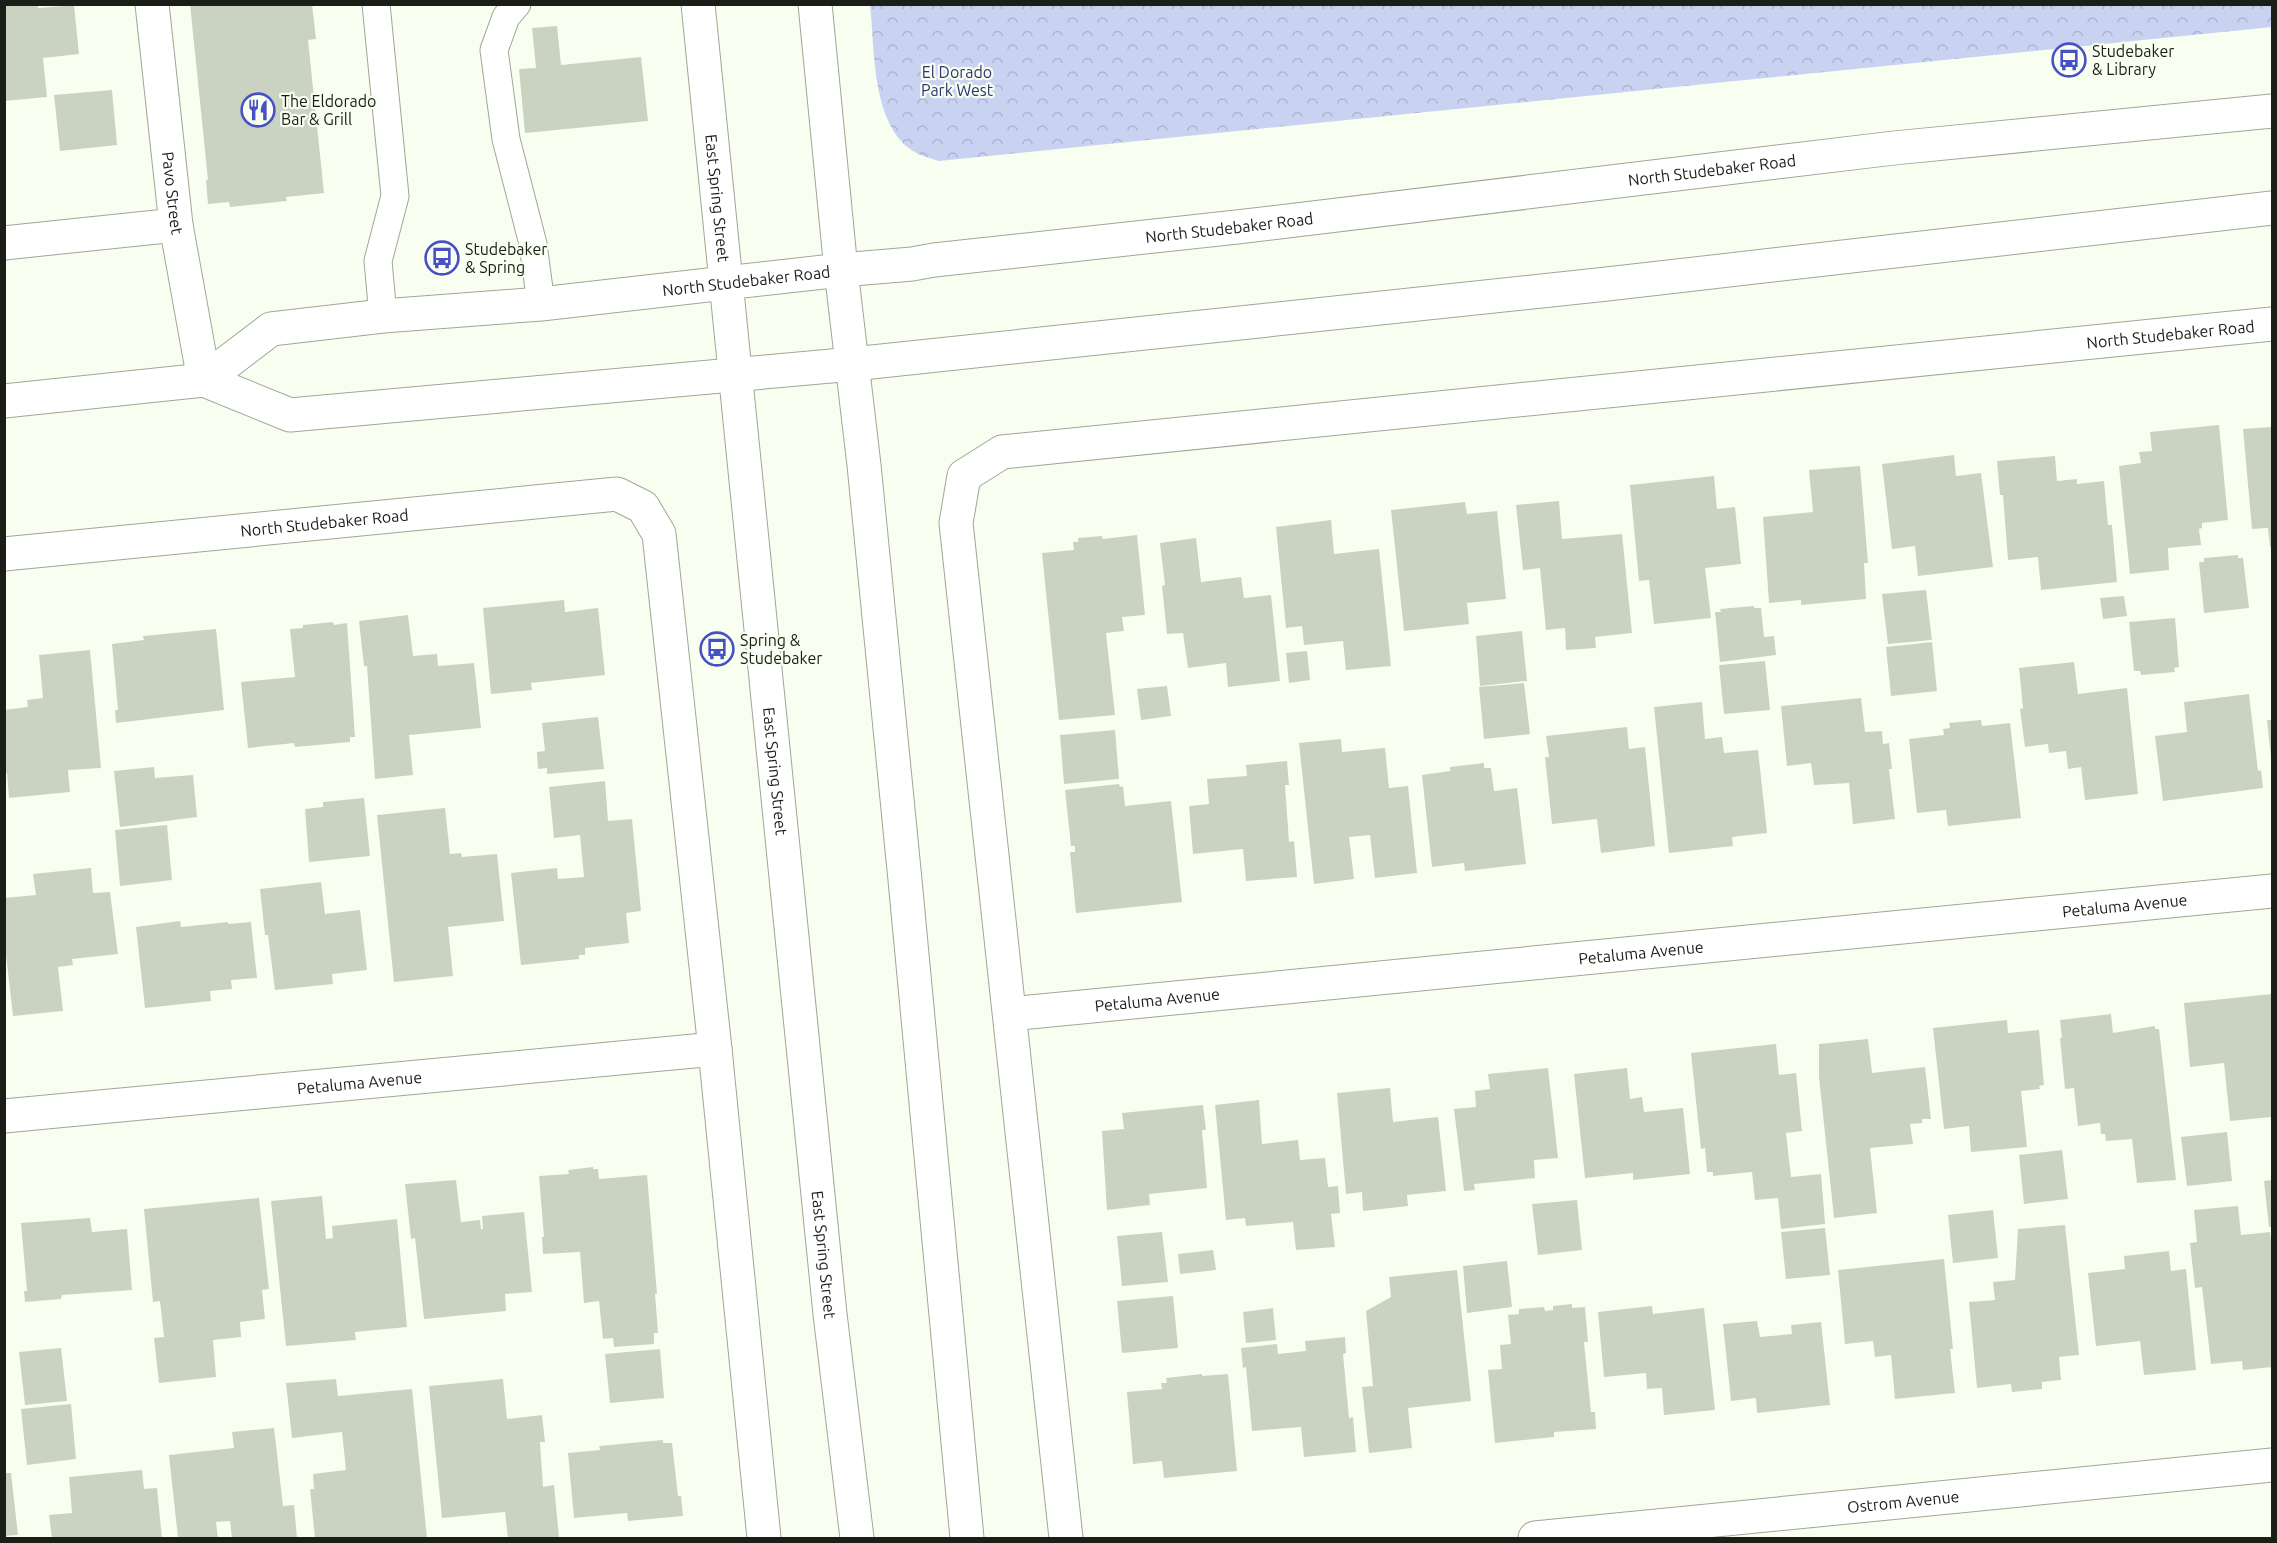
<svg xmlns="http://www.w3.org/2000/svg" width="2277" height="1543" font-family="Ubuntu,sans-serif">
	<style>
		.park { fill: url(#park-crowns) }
		.building { fill: #cad3c1 }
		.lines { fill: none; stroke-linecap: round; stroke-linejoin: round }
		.lane-casing { stroke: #9fa796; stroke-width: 29 }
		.street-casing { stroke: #9fa796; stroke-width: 35 }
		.secondary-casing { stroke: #9fa796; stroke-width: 35 }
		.lane { stroke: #fff; stroke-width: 27 }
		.street { stroke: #fff; stroke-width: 33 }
		.secondary { stroke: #fff; stroke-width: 33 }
		.labels { text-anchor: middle; stroke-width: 4.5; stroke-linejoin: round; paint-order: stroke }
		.poi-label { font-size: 16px; fill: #1b1e17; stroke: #f8fff0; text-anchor: start }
		.park-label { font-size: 16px; fill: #2e3672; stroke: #f8fff0 }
		.street-label { font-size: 16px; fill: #1b1e17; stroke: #f8fff0 }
	</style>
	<defs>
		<pattern id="park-crowns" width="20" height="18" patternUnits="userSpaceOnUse" patternTransform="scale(1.5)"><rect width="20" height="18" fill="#cad2f2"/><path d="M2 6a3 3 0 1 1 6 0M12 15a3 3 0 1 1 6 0" fill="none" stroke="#adb4cf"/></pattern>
	</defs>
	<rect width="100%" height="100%" fill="#f8fff0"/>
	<path class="park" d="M 2272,4 L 2272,27 L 939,161 C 931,158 920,156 913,151 C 871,124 875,49 870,5 Z"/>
	<g class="building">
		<path d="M 38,4 L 38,8 L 74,5 L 79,54 L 43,58 L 47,97 L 4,101 L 4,6 Z"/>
		<path d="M 190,4 L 312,4 L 316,39 L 308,40 L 324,193 L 286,197 L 287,201 L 230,207 L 229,202 L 208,204 L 206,180 L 208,180 Z"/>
		<path d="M 557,26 L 561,65 L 641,57 L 648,121 L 525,133 L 519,69 L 536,68 L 532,28 Z"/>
		<path d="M 112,90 L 117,145 L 60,151 L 54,95 Z"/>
		<path d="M 2219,425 L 2228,520 L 2202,523 L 2202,528 L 2199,529 L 2201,545 L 2168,548 L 2169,570 L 2130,574 L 2119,466 L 2141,463 L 2139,452 L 2152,451 L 2150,432 Z"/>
		<path d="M 2272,427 L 2272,547 L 2270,547 L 2268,528 L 2252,529 L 2243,429 Z"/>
		<path d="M 1954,455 L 1956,476 L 1981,473 L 1993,567 L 1918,576 L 1915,546 L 1892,549 L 1882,464 Z"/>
		<path d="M 2055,456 L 2057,481 L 2077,479 L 2077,484 L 2104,481 L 2108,525 L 2112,525 L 2117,582 L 2041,590 L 2038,557 L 2008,560 L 2003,495 L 2000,495 L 1997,461 Z"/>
		<path d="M 1860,466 L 1868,563 L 1864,563 L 1866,599 L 1801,605 L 1801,600 L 1769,603 L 1763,517 L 1813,512 L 1809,470 Z"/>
		<path d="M 1714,476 L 1717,509 L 1735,507 L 1741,564 L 1705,568 L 1711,618 L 1654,624 L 1649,580 L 1639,581 L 1630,485 Z"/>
		<path d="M 1559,501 L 1562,539 L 1622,534 L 1632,633 L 1595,637 L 1596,648 L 1566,650 L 1565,628 L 1546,630 L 1540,568 L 1523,570 L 1516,505 Z"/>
		<path d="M 1465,502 L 1467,514 L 1497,511 L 1506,599 L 1467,603 L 1469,624 L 1404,631 L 1391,510 Z"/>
		<path d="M 1331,520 L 1334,554 L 1379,549 L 1391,666 L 1346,670 L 1343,641 L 1304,645 L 1302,626 L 1286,628 L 1276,527 Z"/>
		<path d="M 1137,535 L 1145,615 L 1122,617 L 1124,631 L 1106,633 L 1115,715 L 1059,720 L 1042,553 L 1074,550 L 1073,542 L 1078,542 L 1078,538 L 1102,536 L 1103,539 Z"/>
		<path d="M 1196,538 L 1201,582 L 1241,577 L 1244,598 L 1271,595 L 1280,681 L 1228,687 L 1226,663 L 1188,668 L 1183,633 L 1167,634 L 1162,586 L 1165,585 L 1160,543 Z"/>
		<path d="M 2238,555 L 2238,558 L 2243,558 L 2249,608 L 2204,613 L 2199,562 L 2204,562 L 2204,558 Z"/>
		<path d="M 1926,590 L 1932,640 L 1888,644 L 1882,594 Z"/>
		<path d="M 2124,596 L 2127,616 L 2103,619 L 2100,598 Z"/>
		<path d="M 564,600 L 565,612 L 598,608 L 605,675 L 531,683 L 532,690 L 491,694 L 483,608 Z"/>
		<path d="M 1754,606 L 1754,608 L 1761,608 L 1764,637 L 1774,636 L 1776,655 L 1720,662 L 1715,612 L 1721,612 L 1720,609 Z"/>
		<path d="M 408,615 L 413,656 L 437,654 L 438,666 L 474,663 L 481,728 L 409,735 L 413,775 L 375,779 L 367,666 L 364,666 L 359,621 Z"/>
		<path d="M 2175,618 L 2179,667 L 2174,668 L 2175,672 L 2141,675 L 2140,671 L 2134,671 L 2129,622 Z"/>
		<path d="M 333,622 L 334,625 L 347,623 L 355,737 L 350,737 L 350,742 L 295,747 L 294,743 L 248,748 L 241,682 L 295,677 L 290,629 L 303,628 L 303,625 Z"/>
		<path d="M 216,629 L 224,710 L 116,723 L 115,710 L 118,710 L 112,644 L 144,640 L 143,636 Z"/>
		<path d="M 1522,631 L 1527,681 L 1480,686 L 1476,636 Z"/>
		<path d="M 1932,642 L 1937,691 L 1891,696 L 1886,647 Z"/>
		<path d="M 90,650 L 101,768 L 68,770 L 70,792 L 9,798 L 7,773 L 4,774 L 4,710 L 28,707 L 27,700 L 43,698 L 39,655 Z"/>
		<path d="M 1307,651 L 1310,680 L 1289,683 L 1286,653 Z"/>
		<path d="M 1765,661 L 1770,710 L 1724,714 L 1719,665 Z"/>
		<path d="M 2074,662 L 2078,694 L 2127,688 L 2138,794 L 2085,800 L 2081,767 L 2068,769 L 2066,751 L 2049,753 L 2048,744 L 2025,747 L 2020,709 L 2023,708 L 2019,668 Z"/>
		<path d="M 1524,683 L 1530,734 L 1484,739 L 1479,687 Z"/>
		<path d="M 1167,686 L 1171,716 L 1141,720 L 1137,689 Z"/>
		<path d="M 2249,694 L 2258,771 L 2261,770 L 2263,788 L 2163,801 L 2155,736 L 2187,732 L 2184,702 Z"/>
		<path d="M 1861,698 L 1865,732 L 1882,731 L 1883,744 L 1889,743 L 1892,769 L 1889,769 L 1895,819 L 1853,824 L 1849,783 L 1814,785 L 1811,763 L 1787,766 L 1781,706 Z"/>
		<path d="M 1702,702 L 1705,739 L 1722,737 L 1724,753 L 1758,750 L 1767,833 L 1732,837 L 1733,846 L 1669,853 L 1654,707 Z"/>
		<path d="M 598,717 L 604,769 L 547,774 L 547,768 L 538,769 L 537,752 L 545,751 L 542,723 Z"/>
		<path d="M 1981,720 L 1982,726 L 2010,723 L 2021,818 L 1948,826 L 1946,810 L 1917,813 L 1909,739 L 1944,735 L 1943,729 L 1950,728 L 1949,723 Z"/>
		<path d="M 2267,720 L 2272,720 L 2272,758 L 2271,758 Z"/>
		<path d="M 1627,727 L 1629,749 L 1645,747 L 1655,846 L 1601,853 L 1597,819 L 1552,824 L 1545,757 L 1549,757 L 1546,736 Z"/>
		<path d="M 1115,730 L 1119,779 L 1064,784 L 1060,735 Z"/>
		<path d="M 1341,739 L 1342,752 L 1385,748 L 1389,788 L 1408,786 L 1417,873 L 1375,878 L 1370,835 L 1349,837 L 1354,879 L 1314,884 L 1299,743 Z"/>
		<path d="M 1287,761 L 1289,785 L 1285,785 L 1289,842 L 1294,841 L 1297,877 L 1246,881 L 1243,849 L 1193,854 L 1189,806 L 1209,804 L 1207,779 L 1247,776 L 1246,765 Z"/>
		<path d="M 1484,763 L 1484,768 L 1491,768 L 1494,791 L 1517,788 L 1526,864 L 1465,871 L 1464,863 L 1432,867 L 1422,775 L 1450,771 L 1450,767 Z"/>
		<path d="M 154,767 L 155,778 L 193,775 L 197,817 L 120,827 L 114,771 Z"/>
		<path d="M 605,781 L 608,821 L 632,819 L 641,911 L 626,913 L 629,943 L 585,948 L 585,955 L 579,955 L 579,959 L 521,965 L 511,873 L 557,868 L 558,879 L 584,877 L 580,835 L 554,838 L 549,787 Z"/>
		<path d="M 1119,784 L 1120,787 L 1123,786 L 1125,806 L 1171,801 L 1182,902 L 1076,913 L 1070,852 L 1075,852 L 1075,846 L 1071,846 L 1065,790 Z"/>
		<path d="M 364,798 L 370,856 L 309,862 L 305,809 L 323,807 L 323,802 Z"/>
		<path d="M 445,808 L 450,854 L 461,853 L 462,857 L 497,854 L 504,921 L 448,927 L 453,976 L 394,982 L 377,815 Z"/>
		<path d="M 167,825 L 172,880 L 120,886 L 115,830 Z"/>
		<path d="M 91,868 L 93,893 L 110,892 L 118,954 L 72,959 L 73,965 L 58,967 L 63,1011 L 13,1016 L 4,937 L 4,898 L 36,895 L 33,874 Z"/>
		<path d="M 321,882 L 325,914 L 360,910 L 367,970 L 332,974 L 333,984 L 275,990 L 268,935 L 265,935 L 260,889 Z"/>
		<path d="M 180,921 L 181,927 L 228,922 L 228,924 L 251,922 L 257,978 L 231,980 L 232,989 L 210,991 L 211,1001 L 145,1008 L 136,927 Z"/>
		<path d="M 2272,994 L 2272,1117 L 2230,1121 L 2224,1063 L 2190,1067 L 2184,1003 Z"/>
		<path d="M 2111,1014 L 2113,1033 L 2155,1026 L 2155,1029 L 2159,1029 L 2176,1180 L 2137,1183 L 2132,1139 L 2106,1141 L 2105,1134 L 2101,1134 L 2100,1123 L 2078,1126 L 2074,1088 L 2065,1089 L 2060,1038 L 2062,1038 L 2060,1020 Z"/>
		<path d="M 2007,1020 L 2008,1033 L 2039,1030 L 2044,1085 L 2039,1086 L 2040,1089 L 2021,1091 L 2027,1147 L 1971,1152 L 1969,1126 L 1944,1129 L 1933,1028 Z"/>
		<path d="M 1868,1039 L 1872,1073 L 1925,1067 L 1931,1119 L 1922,1119 L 1922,1123 L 1910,1124 L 1913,1144 L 1870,1148 L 1877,1213 L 1834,1218 L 1819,1077 L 1819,1044 Z"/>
		<path d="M 1776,1044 L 1779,1075 L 1796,1073 L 1802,1131 L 1786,1133 L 1791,1177 L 1821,1174 L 1825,1224 L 1781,1229 L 1778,1198 L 1755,1200 L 1752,1172 L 1713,1176 L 1713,1172 L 1707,1172 L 1705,1148 L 1701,1149 L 1691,1053 Z"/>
		<path d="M 1548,1068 L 1558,1158 L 1534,1160 L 1535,1178 L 1474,1184 L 1475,1190 L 1464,1191 L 1454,1109 L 1476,1107 L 1475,1091 L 1490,1089 L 1488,1074 Z"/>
		<path d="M 1627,1068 L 1630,1099 L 1642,1097 L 1644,1112 L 1683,1108 L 1690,1174 L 1633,1180 L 1633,1173 L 1585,1178 L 1574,1074 Z"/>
		<path d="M 1390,1088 L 1393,1122 L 1438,1117 L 1446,1191 L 1407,1195 L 1408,1206 L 1363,1211 L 1362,1192 L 1346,1194 L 1337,1093 Z"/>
		<path d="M 1259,1100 L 1262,1144 L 1298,1140 L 1300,1160 L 1325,1158 L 1328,1187 L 1338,1186 L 1340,1213 L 1331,1214 L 1335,1247 L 1296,1250 L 1293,1222 L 1246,1226 L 1245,1218 L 1226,1220 L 1215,1105 Z"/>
		<path d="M 1203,1105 L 1206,1130 L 1202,1130 L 1207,1188 L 1149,1194 L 1150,1205 L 1107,1210 L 1102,1131 L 1124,1129 L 1122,1113 Z"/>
		<path d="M 2227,1132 L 2232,1181 L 2187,1186 L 2181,1137 Z"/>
		<path d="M 2062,1150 L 2068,1199 L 2024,1204 L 2019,1155 Z"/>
		<path d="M 593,1167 L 593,1169 L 598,1169 L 599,1179 L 647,1175 L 657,1294 L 655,1294 L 658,1333 L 654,1333 L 654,1344 L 614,1347 L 613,1338 L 603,1339 L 599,1301 L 584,1303 L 580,1252 L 543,1254 L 542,1237 L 544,1237 L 539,1176 L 569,1174 L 568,1170 Z"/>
		<path d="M 456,1180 L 461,1222 L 480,1220 L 481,1229 L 483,1229 L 482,1216 L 524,1212 L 532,1292 L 505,1294 L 506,1311 L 424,1319 L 415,1238 L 411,1239 L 405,1184 Z"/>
		<path d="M 2272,1180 L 2272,1227 L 2269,1227 L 2264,1181 Z"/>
		<path d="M 322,1196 L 326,1239 L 333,1238 L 332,1226 L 397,1219 L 407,1327 L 355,1332 L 356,1340 L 286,1346 L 271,1201 Z"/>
		<path d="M 259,1198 L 269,1289 L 262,1290 L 265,1319 L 240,1322 L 241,1337 L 213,1340 L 216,1377 L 159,1383 L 154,1338 L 164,1337 L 160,1301 L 153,1302 L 144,1209 Z"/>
		<path d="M 1577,1200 L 1582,1250 L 1538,1255 L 1532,1204 Z"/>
		<path d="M 2238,1206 L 2241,1235 L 2270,1232 L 2271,1242 L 2272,1242 L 2272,1367 L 2243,1370 L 2242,1361 L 2211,1364 L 2202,1287 L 2195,1288 L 2190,1243 L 2197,1242 L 2194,1210 Z"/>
		<path d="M 1993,1210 L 1998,1258 L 1953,1263 L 1948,1215 Z"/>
		<path d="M 90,1218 L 92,1232 L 127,1229 L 132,1290 L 62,1295 L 61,1299 L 25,1302 L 24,1291 L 27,1291 L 21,1223 Z"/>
		<path d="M 2065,1225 L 2079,1355 L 2059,1357 L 2061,1380 L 2042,1382 L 2042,1389 L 2012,1392 L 2011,1384 L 1977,1388 L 1969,1302 L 1995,1300 L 1993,1282 L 2015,1280 L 2018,1229 Z"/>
		<path d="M 1825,1228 L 1830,1275 L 1786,1279 L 1781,1232 Z"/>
		<path d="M 1162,1232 L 1168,1282 L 1122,1286 L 1117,1236 Z"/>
		<path d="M 1213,1250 L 1216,1270 L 1180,1274 L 1178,1254 Z"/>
		<path d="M 2169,1251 L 2171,1271 L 2186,1269 L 2196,1370 L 2144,1375 L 2140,1341 L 2096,1346 L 2088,1273 L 2125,1269 L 2124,1256 Z"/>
		<path d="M 1944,1259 L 1953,1349 L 1950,1349 L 1955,1393 L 1895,1399 L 1891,1355 L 1875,1357 L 1873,1341 L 1845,1344 L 1838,1270 Z"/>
		<path d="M 1507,1261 L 1512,1307 L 1467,1313 L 1463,1266 Z"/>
		<path d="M 1457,1270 L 1471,1401 L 1408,1408 L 1412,1448 L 1369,1453 L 1362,1387 L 1373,1386 L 1366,1311 L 1391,1297 L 1389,1277 Z"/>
		<path d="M 1173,1296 L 1178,1348 L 1122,1353 L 1117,1301 Z"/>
		<path d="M 1572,1304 L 1572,1308 L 1585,1307 L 1588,1342 L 1584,1342 L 1591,1412 L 1595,1412 L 1596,1429 L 1554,1432 L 1554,1437 L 1495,1443 L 1488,1370 L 1502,1369 L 1500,1345 L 1511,1344 L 1508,1315 L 1519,1314 L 1519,1309 L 1544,1307 L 1545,1311 L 1553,1310 L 1553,1306 Z"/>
		<path d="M 1652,1306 L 1653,1314 L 1704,1308 L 1715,1410 L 1664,1415 L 1662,1388 L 1647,1389 L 1646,1373 L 1604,1377 L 1598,1312 Z"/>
		<path d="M 1273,1308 L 1276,1340 L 1246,1343 L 1243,1312 Z"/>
		<path d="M 1757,1321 L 1760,1337 L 1792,1334 L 1791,1325 L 1821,1322 L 1830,1405 L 1757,1413 L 1756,1398 L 1731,1401 L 1723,1324 Z"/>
		<path d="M 1345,1337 L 1346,1353 L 1343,1354 L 1349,1418 L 1353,1417 L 1356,1452 L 1304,1457 L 1301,1427 L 1252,1431 L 1246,1367 L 1243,1368 L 1241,1348 L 1277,1344 L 1278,1354 L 1306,1351 L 1305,1341 Z"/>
		<path d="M 61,1348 L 67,1401 L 25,1405 L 19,1352 Z"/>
		<path d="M 660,1349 L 664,1398 L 610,1403 L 605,1354 Z"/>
		<path d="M 1202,1374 L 1202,1376 L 1228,1374 L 1237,1471 L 1164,1478 L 1162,1461 L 1133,1464 L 1127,1392 L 1162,1389 L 1161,1383 L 1167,1383 L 1166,1378 Z"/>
		<path d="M 336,1379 L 338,1396 L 412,1389 L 427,1538 L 315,1538 L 310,1489 L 314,1489 L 313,1474 L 346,1470 L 342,1432 L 292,1438 L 286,1383 Z"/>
		<path d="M 503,1379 L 507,1419 L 542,1415 L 545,1442 L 540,1442 L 543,1487 L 554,1485 L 559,1537 L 508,1538 L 505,1512 L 442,1518 L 429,1386 Z"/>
		<path d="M 71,1404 L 76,1459 L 27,1465 L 21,1409 Z"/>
		<path d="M 274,1428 L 283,1506 L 294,1505 L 297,1538 L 232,1538 L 230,1521 L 216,1522 L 218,1538 L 178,1538 L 169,1455 L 234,1448 L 232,1432 Z"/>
		<path d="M 663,1440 L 663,1443 L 672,1443 L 678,1496 L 681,1496 L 683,1516 L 628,1521 L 627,1513 L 574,1518 L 568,1453 L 600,1450 L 599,1446 Z"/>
		<path d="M 142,1470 L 144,1489 L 157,1488 L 162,1538 L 52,1538 L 49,1515 L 72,1513 L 69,1477 Z"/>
		<path d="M 4,1473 L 11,1473 L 18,1535 L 4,1536 Z"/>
	</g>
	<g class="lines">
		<defs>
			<g id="lane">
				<path d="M 376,4 L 395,196 L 378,261 L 383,316"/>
				<path d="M 517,4 L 506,17 L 494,50 L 506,139 L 533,244 L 541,304"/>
			</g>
			<g id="street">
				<path id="s1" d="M 152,4 L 176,225 L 204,380"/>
				<path d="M 4,243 L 176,225"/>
				<path id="s2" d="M 4,554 L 617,494 L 643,507 L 659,534 L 715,1049 L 764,1538"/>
				<path id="s3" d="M 1010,1014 L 2272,891"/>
				<path id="s4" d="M 4,1116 L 715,1049"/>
				<path id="s5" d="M 1066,1538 L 956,523 L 964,476 L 1002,452 L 2272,324"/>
				<path id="s6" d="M 1535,1538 L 2272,1465"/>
			</g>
			<g id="secondary">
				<path id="s7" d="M 698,4 L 830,1314 L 857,1538"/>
				<path d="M 815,4 L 841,270 L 864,465 L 905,880 L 967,1538"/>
				<path id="s8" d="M 204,380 L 271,329 L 383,316 L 541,304 L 841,270 L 912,264 L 934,260 L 1237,227 L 1894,148 L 2272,111"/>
				<path d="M 4,401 L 204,380 L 290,415 L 853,364 L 1607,284 L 2272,208"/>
			</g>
		</defs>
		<use href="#lane" class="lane-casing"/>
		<use href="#street" class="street-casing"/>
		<use href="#secondary" class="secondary-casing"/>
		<use href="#lane" class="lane"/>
		<use href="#street" class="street"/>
		<use href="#secondary" class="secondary"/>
	</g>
	<defs>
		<symbol id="bus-ring" viewBox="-11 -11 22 22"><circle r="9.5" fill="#f8fff0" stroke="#4750c5" stroke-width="1.5"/><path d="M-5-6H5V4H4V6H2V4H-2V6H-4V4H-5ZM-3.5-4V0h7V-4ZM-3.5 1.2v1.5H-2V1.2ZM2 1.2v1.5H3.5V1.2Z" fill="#4750c5"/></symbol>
		<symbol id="restaurant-ring" viewBox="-11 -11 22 22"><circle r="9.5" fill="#f8fff0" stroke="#4750c5" stroke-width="1.5"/><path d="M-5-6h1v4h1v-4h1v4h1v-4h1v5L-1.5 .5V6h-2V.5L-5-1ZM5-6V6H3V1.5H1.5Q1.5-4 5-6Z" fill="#4750c5"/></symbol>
	</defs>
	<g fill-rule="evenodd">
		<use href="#bus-ring" x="2050" y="41" width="38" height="38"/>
		<use href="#restaurant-ring" x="239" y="91" width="38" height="38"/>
		<use href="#bus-ring" x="423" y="239" width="38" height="38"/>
		<use href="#bus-ring" x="698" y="630" width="38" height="38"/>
	</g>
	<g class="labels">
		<g class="poi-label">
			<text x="2092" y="57">Studebaker<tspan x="2092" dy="18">&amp; Library</tspan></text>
			<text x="281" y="107">The Eldorado<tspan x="281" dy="18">Bar &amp; Grill</tspan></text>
			<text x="465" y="255">Studebaker<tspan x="465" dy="18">&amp; Spring</tspan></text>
			<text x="740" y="646">Spring &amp;<tspan x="740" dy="18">Studebaker</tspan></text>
		</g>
		<g class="park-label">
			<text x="957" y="78">El Dorado<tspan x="957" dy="18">Park West</tspan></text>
		</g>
		<g class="street-label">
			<text dy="6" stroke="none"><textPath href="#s8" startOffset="1534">North Studebaker Road</textPath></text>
			<text dy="6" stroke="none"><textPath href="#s1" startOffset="190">Pavo Street</textPath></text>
			<text dy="6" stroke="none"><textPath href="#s7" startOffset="195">East Spring Street</textPath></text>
			<text dy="6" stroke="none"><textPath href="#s8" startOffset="1048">North Studebaker Road</textPath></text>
			<text dy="6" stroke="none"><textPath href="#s8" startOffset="562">North Studebaker Road</textPath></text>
			<text dy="6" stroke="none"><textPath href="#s5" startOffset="2288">North Studebaker Road</textPath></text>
			<text dy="6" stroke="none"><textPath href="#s2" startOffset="322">North Studebaker Road</textPath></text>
			<text dy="6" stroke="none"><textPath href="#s7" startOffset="771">East Spring Street</textPath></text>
			<text dy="6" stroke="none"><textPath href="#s3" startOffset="1120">Petaluma Avenue</textPath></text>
			<text dy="6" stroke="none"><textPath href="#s3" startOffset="634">Petaluma Avenue</textPath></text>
			<text dy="6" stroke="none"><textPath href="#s3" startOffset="148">Petaluma Avenue</textPath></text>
			<text dy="6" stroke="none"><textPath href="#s4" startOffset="357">Petaluma Avenue</textPath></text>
			<text dy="6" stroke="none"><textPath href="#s7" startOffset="1257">East Spring Street</textPath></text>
			<text dy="6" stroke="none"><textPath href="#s6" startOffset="370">Ostrom Avenue</textPath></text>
		</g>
	</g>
	<rect width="2277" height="1543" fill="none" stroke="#1b1e17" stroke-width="12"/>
</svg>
